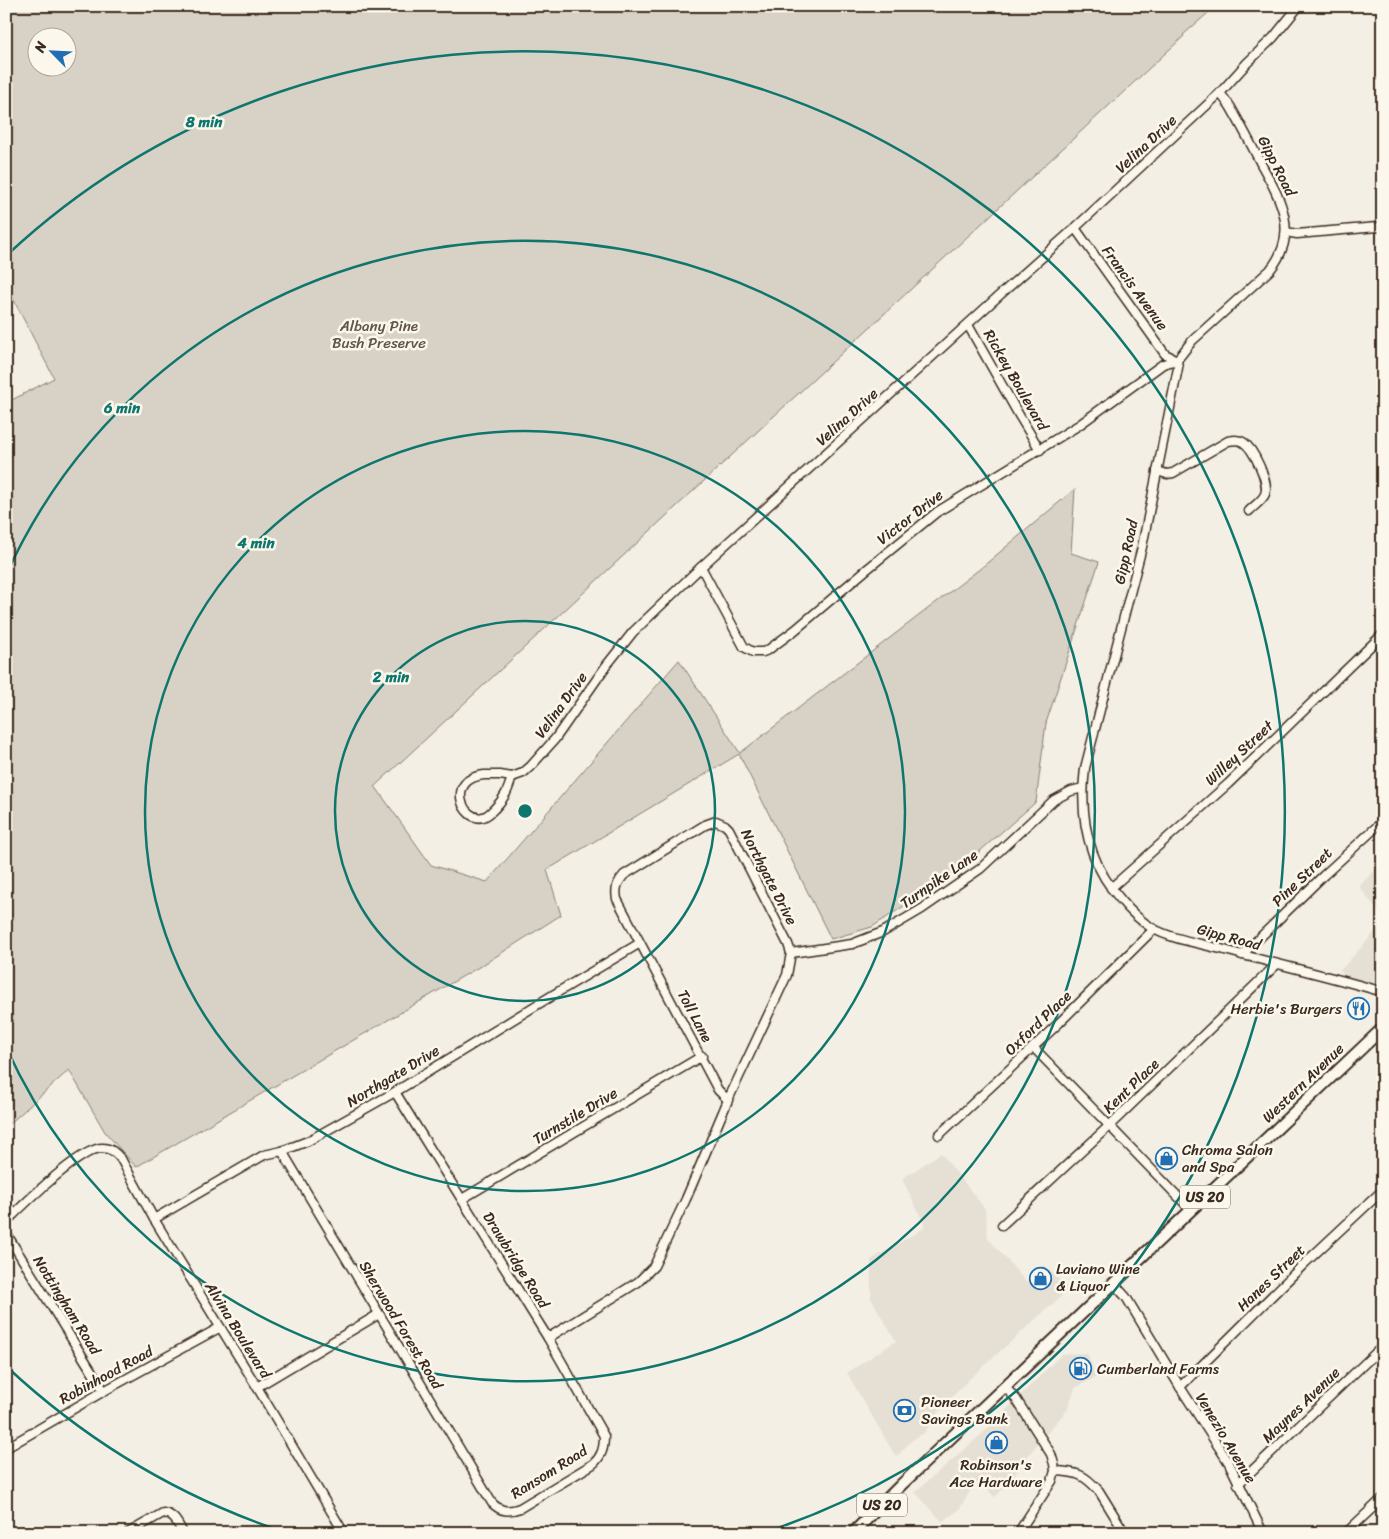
<svg xmlns="http://www.w3.org/2000/svg" width="1389" height="1539" font-family="Sriracha,sans-serif">
	<style>
		.built { fill: #e5dfd4 }
		.green { fill: #d8d1c6; stroke: #8a7e72; fill-rule: evenodd }
		.lines { fill: none; stroke-linecap: round; stroke-linejoin: round }
		.minor-casing { stroke: #3b2a1e; stroke-width: 11 }
		.major-casing { stroke: #3b2a1e; stroke-width: 14 }
		.minor { stroke: #fbf7ec; stroke-width: 8 }
		.major { stroke: #fbf7ec; stroke-width: 10 }
		.ring { fill: none; stroke: #0f766e; stroke-width: 2.5 }
		.labels { text-anchor: middle; stroke-width: 5; stroke-linejoin: round; paint-order: stroke }
		.shield { fill: #fbf7ec; stroke: #75685c; stroke-width: 1 }
		.shield-label { font-size: 14px; font-weight: bold; fill: #3b2a1e }
		.street-label { font-size: 15px; fill: #3b2a1e; stroke: #fbf7ec }
		.park-label { font-size: 15px; fill: #625448; stroke: #fbf7ec }
		.poi-label { font-size: 15px; fill: #3b2a1e; stroke: #fbf7ec; text-anchor: start }
		.centre { fill: #0f766e; stroke: #fbf7ec; stroke-width: 2.5 }
		.ring-label { font-size: 15px; text-anchor: middle; font-weight: bold; fill: #0f766e; stroke: #fbf7ec; stroke-width: 5; stroke-linejoin: round; paint-order: stroke }
	</style>
	<rect width="100%" height="100%" fill="#f3efe4"/>
	<filter id="ink" filterUnits="userSpaceOnUse"><feTurbulence type="fractalNoise" baseFrequency=".02" numOctaves="2"/><feDisplacementMap in="SourceGraphic" scale="10" xChannelSelector="R" yChannelSelector="G"/><feConvolveMatrix kernelMatrix="1 2 1 2 8 2 1 2 1" color-interpolation-filters="sRGB"/></filter>
	<g filter="url(#ink)">
		<g class="built">
			<path d="M 1383,862 L 1383,918 L 1359,886 Z"/>
			<path d="M 1383,923 L 1383,986 L 1347,977 L 1340,971 Z"/>
			<path d="M 941,1153 L 985,1209 L 988,1238 L 1026,1282 L 1044,1265 L 1069,1289 L 965,1383 L 940,1410 L 924,1433 L 912,1440 L 896,1457 L 847,1373 L 896,1341 L 871,1298 L 871,1260 L 926,1227 L 902,1179 Z"/>
			<path d="M 1087,1353 L 1096,1377 L 1075,1388 L 1067,1410 L 1029,1454 L 1011,1481 L 995,1497 L 980,1483 L 973,1486 L 959,1510 L 942,1521 L 915,1492 L 982,1434 L 1062,1354 Z"/>
		</g>
		<path class="green" d="M 6,6 L 1216,6 L 1183,35 L 1184,36 L 375,786 L 431,865 L 487,882 L 679,660 L 740,753 L 981,568 L 1075,489 L 1071,553 L 1099,562 L 1046,723 L 1036,802 L 956,872 L 872,927 L 831,939 L 739,754 L 547,870 L 561,915 L 484,964 L 136,1167 L 105,1132 L 69,1070 L 6,1127 L 6,403 L 54,378 L 6,285 ZM 38,38 L 68,38 L 68,68 L 38,68 Z"/>
		<g class="lines">
			<defs>
				<g id="minor">
					<path d="M 1220,93 L 1230,106 C 1241,125 1251,144 1261,164 C 1281,200 1300,233 1270,270 L 1192,341 L 1177,360 L 1178,368 L 1142,547 L 1085,768 C 1079,817 1088,863 1121,900 C 1130,911 1139,920 1152,928 C 1171,939 1199,943 1221,949 C 1275,964 1329,976 1383,992"/>
					<path d="M 1075,228 L 1165,354 L 1177,360"/>
					<path d="M 1286,232 L 1297,234 L 1377,227 L 1383,228"/>
					<path d="M 968,325 L 1020,417 L 1040,450"/>
					<path d="M 1157,471 L 1167,474 L 1173,473 L 1228,441 C 1233,440 1238,439 1243,442 C 1253,448 1270,483 1265,494 C 1263,500 1254,506 1249,511"/>
					<path d="M 701,567 L 744,647 L 753,652 L 763,652 L 768,650 L 795,630 L 866,570 L 937,512 L 1079,425 L 1163,364 L 1177,360"/>
					<path d="M 484,775 L 500,775 L 512,777 C 508,790 505,798 495,808 C 492,811 488,816 483,817 C 463,823 445,779 484,775 Z"/>
					<path d="M 512,777 L 523,773 L 531,766 L 555,739 L 606,666 L 633,632 L 701,567 L 992,302 L 1075,228 L 1220,93 L 1247,63 L 1273,38 L 1299,6"/>
					<path d="M 1111,888 L 1228,784 L 1383,634"/>
					<path d="M 791,953 L 852,944 L 883,932 L 922,909 L 980,869 L 1054,800 L 1071,791 L 1083,788"/>
					<path d="M 1242,955 L 1324,875 L 1383,821"/>
					<path d="M 1033,1047 L 1191,1210"/>
					<path d="M 939,1135 L 1059,1023 L 1154,929"/>
					<path d="M 282,1151 L 492,1503 C 501,1512 509,1512 520,1508 L 593,1464 C 602,1456 604,1448 604,1436 L 548,1338 L 395,1092"/>
					<path d="M 462,1199 L 702,1056"/>
					<path d="M 154,1219 L 264,1155 L 282,1151 L 308,1141 L 395,1092 L 553,995 L 640,943"/>
					<path d="M 6,1222 C 23,1205 81,1148 102,1148 C 111,1148 116,1153 121,1159 L 154,1219 L 257,1387 L 344,1533"/>
					<path d="M 1002,1225 L 1109,1126 L 1277,964"/>
					<path d="M 6,1233 L 104,1391"/>
					<path d="M 1114,1284 L 1126,1297 L 1180,1387 L 1229,1463 L 1263,1533"/>
					<path d="M 548,1338 L 638,1282 L 654,1266 L 686,1199 L 728,1100 L 787,975 L 791,953 L 788,944 L 729,829 L 725,825 L 716,821 L 705,825 L 624,875 C 617,883 615,889 617,899 L 718,1090 L 728,1100"/>
					<path d="M 257,1387 L 379,1314"/>
					<path d="M 1005,1387 L 1016,1399 L 1051,1454 L 1054,1464 L 1055,1471 L 1052,1481 L 1018,1533"/>
					<path d="M 1180,1387 L 1305,1263 L 1383,1190"/>
					<path d="M 6,1448 L 104,1391 L 219,1328"/>
					<path d="M 1055,1471 C 1077,1472 1084,1474 1099,1491 L 1125,1533"/>
					<path d="M 1238,1484 L 1383,1346"/>
					<path d="M 128,1533 L 163,1513 C 174,1514 178,1524 183,1533"/>
					<path d="M 1346,1533 L 1383,1498"/>
				</g>
				<path id="major" d="M 853,1533 L 902,1484 L 1383,1028"/>
			</defs>
			<use href="#minor" class="minor-casing"/>
			<use href="#major" class="major-casing"/>
			<use href="#minor" class="minor"/>
			<use href="#major" class="major"/>
		</g>
	</g>
	<g class="ring">
		<circle cx="525" cy="811" r="190"/>
		<circle cx="525" cy="811" r="380"/>
		<path d="M6 575A570 570 0 1 1 6 1047"/>
		<path d="M284 1532A760 760 0 0 1 7 1367M7 255A760 760 0 1 1 766 1532"/>
	</g>
	<defs>
		<symbol id="restaurant-ring" viewBox="-11 -11 22 22"><circle r="9.5" fill="#fbf7ec" stroke="#1f6fb2" stroke-width="1.5"/><path d="M-5-6h1v4h1v-4h1v4h1v-4h1v5L-1.5 .5V6h-2V.5L-5-1ZM5-6V6H3V1.5H1.5Q1.5-4 5-6Z" fill="#1f6fb2"/></symbol>
		<symbol id="shop-ring" viewBox="-11 -11 22 22"><circle r="9.5" fill="#fbf7ec" stroke="#1f6fb2" stroke-width="1.5"/><path d="M-5-2.5h2.3a2.7 3.5 0 0 1 5.4 0H5L5.5 6h-11ZM-1.5-2.5h3a1.5 2.3 0 0 0-3 0Z" fill="#1f6fb2"/></symbol>
		<symbol id="fuel-ring" viewBox="-11 -11 22 22"><circle r="9.5" fill="#fbf7ec" stroke="#1f6fb2" stroke-width="1.5"/><path d="M-5.5-6h7V0h2V4h1.3V-2.5L3-4.5l.8-.8L6-3V5H2.5V1h-1V6h-7ZM-4.2-4.7v3.2H.2V-4.7Z" fill="#1f6fb2"/></symbol>
		<symbol id="bank-ring" viewBox="-11 -11 22 22"><circle r="9.5" fill="#fbf7ec" stroke="#1f6fb2" stroke-width="1.5"/><path d="M-6-4H6V4H-6ZM0-2.3a2.3 2.3 0 1 0 0 4.6a2.3 2.3 0 1 0 0-4.6Z" fill="#1f6fb2"/></symbol>
	</defs>
	<g fill-rule="evenodd">
		<use href="#restaurant-ring" x="1346" y="996" width="25" height="25"/>
		<use href="#shop-ring" x="1154" y="1146" width="25" height="25"/>
		<use href="#shop-ring" x="1028" y="1266" width="25" height="25"/>
		<use href="#fuel-ring" x="1068" y="1356" width="25" height="25"/>
		<use href="#bank-ring" x="892" y="1398" width="25" height="25"/>
		<use href="#shop-ring" x="984" y="1430" width="25" height="25"/>
	</g>
	<g class="labels">
		<g class="shield">
			<rect x="1180" y="1185.5" width="50" height="23" rx="4"/>
			<rect x="857" y="1493.5" width="50" height="23" rx="4"/>
		</g>
		<g class="shield-label">
			<text x="1205" y="1202">US 20</text>
			<text x="882" y="1510">US 20</text>
		</g>
		<g class="street-label">
			<text transform="translate(1146 144) rotate(-43)" y="5">Velina Drive</text>
			<text transform="translate(1277 166) rotate(63)" y="5">Gipp Road</text>
			<text transform="translate(1135 288) rotate(54)" y="5">Francis Avenue</text>
			<text transform="translate(1016 380) rotate(60)" y="5">Rickey Boulevard</text>
			<text transform="translate(847 417) rotate(-42)" y="5">Velina Drive</text>
			<text transform="translate(910 517) rotate(-38)" y="5">Victor Drive</text>
			<text transform="translate(1126 552) rotate(-78)" y="5">Gipp Road</text>
			<text transform="translate(561 705) rotate(-54)" y="5">Velina Drive</text>
			<text transform="translate(1239 753) rotate(-43)" y="5">Willey Street</text>
			<text transform="translate(769 877) rotate(63)" y="5">Northgate Drive</text>
			<text transform="translate(1302 877) rotate(-44)" y="5">Pine Street</text>
			<text transform="translate(939 879) rotate(-35)" y="5">Turnpike Lane</text>
			<text transform="translate(1229 937) rotate(15)" y="5">Gipp Road</text>
			<text transform="translate(695 1016) rotate(62)" y="5">Toll Lane</text>
			<text transform="translate(1038 1023) rotate(-44)" y="5">Oxford Place</text>
			<text transform="translate(393 1076) rotate(-31)" y="5">Northgate Drive</text>
			<text transform="translate(1303 1083) rotate(-44)" y="5">Western Avenue</text>
			<text transform="translate(1131 1086) rotate(-44)" y="5">Kent Place</text>
			<text transform="translate(575 1116) rotate(-31)" y="5">Turnstile Drive</text>
			<text transform="translate(516 1260) rotate(58)" y="5">Drawbridge Road</text>
			<text transform="translate(1271 1278) rotate(-44)" y="5">Hanes Street</text>
			<text transform="translate(67 1305) rotate(58)" y="5">Nottingham Road</text>
			<text transform="translate(401 1325) rotate(59)" y="5">Sherwood Forest Road</text>
			<text transform="translate(238 1330) rotate(58)" y="5">Alvina Boulevard</text>
			<text transform="translate(106 1375) rotate(-29)" y="5">Robinhood Road</text>
			<text transform="translate(1301 1405) rotate(-44)" y="5">Maynes Avenue</text>
			<text transform="translate(1226 1438) rotate(59)" y="5">Venezio Avenue</text>
			<text transform="translate(549 1472) rotate(-32)" y="5">Ransom Road</text>
		</g>
		<g class="park-label">
			<text x="379" y="331">Albany Pine<tspan x="379" dy="17">Bush Preserve</tspan></text>
		</g>
		<g class="poi-label">
			<text x="1342" y="1014" text-anchor="end">Herbie's Burgers</text>
			<text x="1182" y="1155">Chroma Salon<tspan x="1182" dy="17">and Spa</tspan></text>
			<text x="1056" y="1274">Laviano Wine<tspan x="1056" dy="17">&amp; Liquor</tspan></text>
			<text x="1097" y="1374">Cumberland Farms</text>
			<text x="921" y="1407">Pioneer<tspan x="921" dy="17">Savings Bank</tspan></text>
			<text x="996" y="1470" text-anchor="middle">Robinson's<tspan x="996" dy="17">Ace Hardware</tspan></text>
		</g>
	</g>
	<circle cx="525" cy="811" r="8" class="centre"/>
	<g class="ring-label">
		<text x="204" y="127">8 min</text>
		<text x="122" y="413">6 min</text>
		<text x="256" y="548">4 min</text>
		<text x="391" y="682">2 min</text>
	</g>
	<rect width="1389" height="1539" fill="none" stroke="#fbf7ec" stroke-width="25"/>
	<rect x="12" y="12" width="1364" height="1514" fill="none" stroke="#3b2a1e" stroke-width="2" filter="url(#ink)"/>
	<g transform="translate(52 52) rotate(294)"><circle r="24" fill="#fbf7ec" stroke="#aea59a"/>
	<path d="M0-4L9 19L0 12L-9 19Z" fill="#1f6fb2"/>
	<text y="-8" font-size="14" font-weight="bold" text-anchor="middle" fill="#3b2a1e">N</text>
	</g>
</svg>
